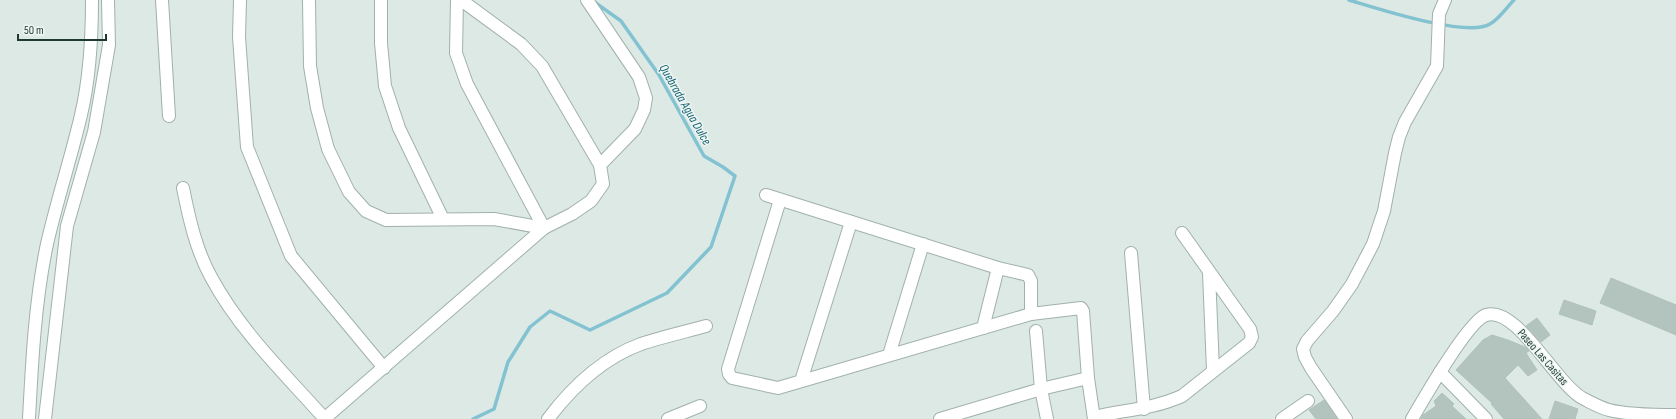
<svg xmlns="http://www.w3.org/2000/svg" width="1676" height="419" font-family="'Sofia Sans Condensed',sans-serif">
	<style>
		.lines { fill: none; stroke-linecap: round; stroke-linejoin: round }
		.stream { stroke: #83c3d1; stroke-width: 3.5 }
		.building { fill: #b2c4bd; stroke: #b0c3bb }
		.minor-casing { stroke: #a0b1ab; stroke-width: 14 }
		.minor { stroke: #fff; stroke-width: 12 }
		.labels { text-anchor: middle; stroke-width: 3; stroke-linejoin: round; paint-order: stroke }
		.street-label { font-size: 12px; fill: #1f3932; stroke: #edf6f2 }
		.water-label { font-size: 13px; font-style: italic; fill: #186475; stroke: #edf6f2 }
	</style>
	<rect width="100%" height="100%" fill="#dde9e4"/>
	<g class="lines">
		<g class="stream">
			<path d="M 1349,0 C 1376,8 1467,38 1490,24 C 1499,19 1507,7 1514,0"/>
			<path d="M 473,419 L 494,409 L 508,362 L 530,327 L 550,311 L 590,330 L 667,293 L 711,247 L 735,176 L 723,167 L 704,156 L 659,75 L 621,21 L 593,1"/>
		</g>
	</g>
	<g class="building">
		<path d="M 1611,278 L 1676,305 L 1676,335 L 1600,303 Z"/>
		<path d="M 1564,300 L 1596,311 L 1592,325 L 1559,314 Z"/>
		<path d="M 1537,318 L 1550,335 L 1541,342 L 1526,326 Z"/>
		<path d="M 1492,335 L 1508,340 L 1525,347 L 1529,351 L 1526,353 L 1537,370 L 1528,376 L 1518,365 L 1505,378 L 1542,419 L 1504,419 L 1491,404 L 1492,403 L 1456,370 L 1483,340 Z"/>
		<path d="M 1442,393 L 1454,404 L 1452,406 L 1466,419 L 1421,419 L 1423,415 L 1436,406 L 1434,401 Z"/>
		<path d="M 1324,400 L 1337,419 L 1316,419 L 1309,410 Z"/>
		<path d="M 1555,401 L 1578,409 L 1575,419 L 1549,419 Z"/>
	</g>
	<g class="lines">
		<defs>
			<g id="minor">
				<path d="M 162,0 L 169,116"/>
				<path d="M 240,0 L 239,37 L 247,147 L 291,256 L 384,368"/>
				<path d="M 309,0 L 310,66 L 317,108 L 328,149 L 349,192 L 366,211 L 386,220 L 494,219 L 544,228"/>
				<path d="M 381,0 L 381,43 L 385,86 L 399,128 L 443,219"/>
				<path d="M 457,0 L 456,53 L 467,84 L 544,228"/>
				<path d="M 587,0 L 639,77 L 646,98 L 644,110 L 635,129 L 600,165"/>
				<path d="M 183,188 C 189,218 196,250 211,277 C 240,331 285,374 325,419"/>
				<path d="M 766,195 L 998,268 L 1028,275 L 1031,281 L 1031,314"/>
				<path d="M 780,200 L 728,369 L 729,374 L 732,378 L 778,388 L 1031,314 L 1081,308 L 1083,311 L 1088,378 L 1094,419"/>
				<path d="M 1131,253 L 1144,409"/>
				<path d="M 1209,273 L 1213,370"/>
				<path d="M 983,328 L 998,268"/>
				<path d="M 1036,331 L 1041,389 L 1047,419"/>
				<path d="M 889,355 L 923,244"/>
				<path d="M 1440,372 L 1486,419"/>
				<path d="M 801,381 L 851,222"/>
				<path d="M 1094,417 C 1124,410 1153,409 1182,396 L 1249,343 L 1252,337 L 1250,329 L 1182,233"/>
				<path d="M 29,419 C 32,361 35,301 47,244 C 57,200 71,158 81,115 C 90,77 92,38 92,0"/>
				<path d="M 45,419 L 67,226 L 94,132 L 109,45 L 108,0"/>
				<path d="M 324,419 L 544,228 L 572,214 L 591,201 L 603,184 L 600,165 L 542,66 L 521,44 L 461,0"/>
				<path d="M 548,419 C 572,387 603,358 641,344 C 662,337 684,332 706,326"/>
				<path d="M 668,419 L 700,406"/>
				<path d="M 940,419 L 1041,389 L 1088,378"/>
				<path d="M 1282,419 L 1308,401"/>
				<path d="M 1346,419 L 1311,368 L 1305,357 L 1303,349 L 1307,341 L 1333,311 L 1352,284 L 1373,244 L 1384,211 L 1395,153 L 1399,137 L 1405,122 L 1437,66 L 1439,14 L 1445,0"/>
				<path d="M 1412,419 C 1423,400 1468,321 1486,315 C 1517,305 1556,385 1584,399 C 1592,403 1601,408 1609,410 C 1628,415 1657,415 1676,415"/>
			</g>
		</defs>
		<use href="#minor" class="minor-casing"/>
		<use href="#minor" class="minor"/>
	</g>
	<g class="labels">
		<g class="street-label">
			<text transform="translate(1543 357) rotate(49)" y="4">Paseo Las Casitas</text>
		</g>
		<g class="water-label">
			<text transform="translate(686 104) rotate(60)" y="5">Quebrada Agua Dulce</text>
		</g>
	</g>
	<path d="M18 34v6h88v-6" fill="none" stroke="#1f3932" stroke-width="2"/>
	<text x="24" y="34" font-size="12" fill="#1f3932" stroke="#edf6f2" stroke-width="3" paint-order="stroke">50 m</text>
</svg>
